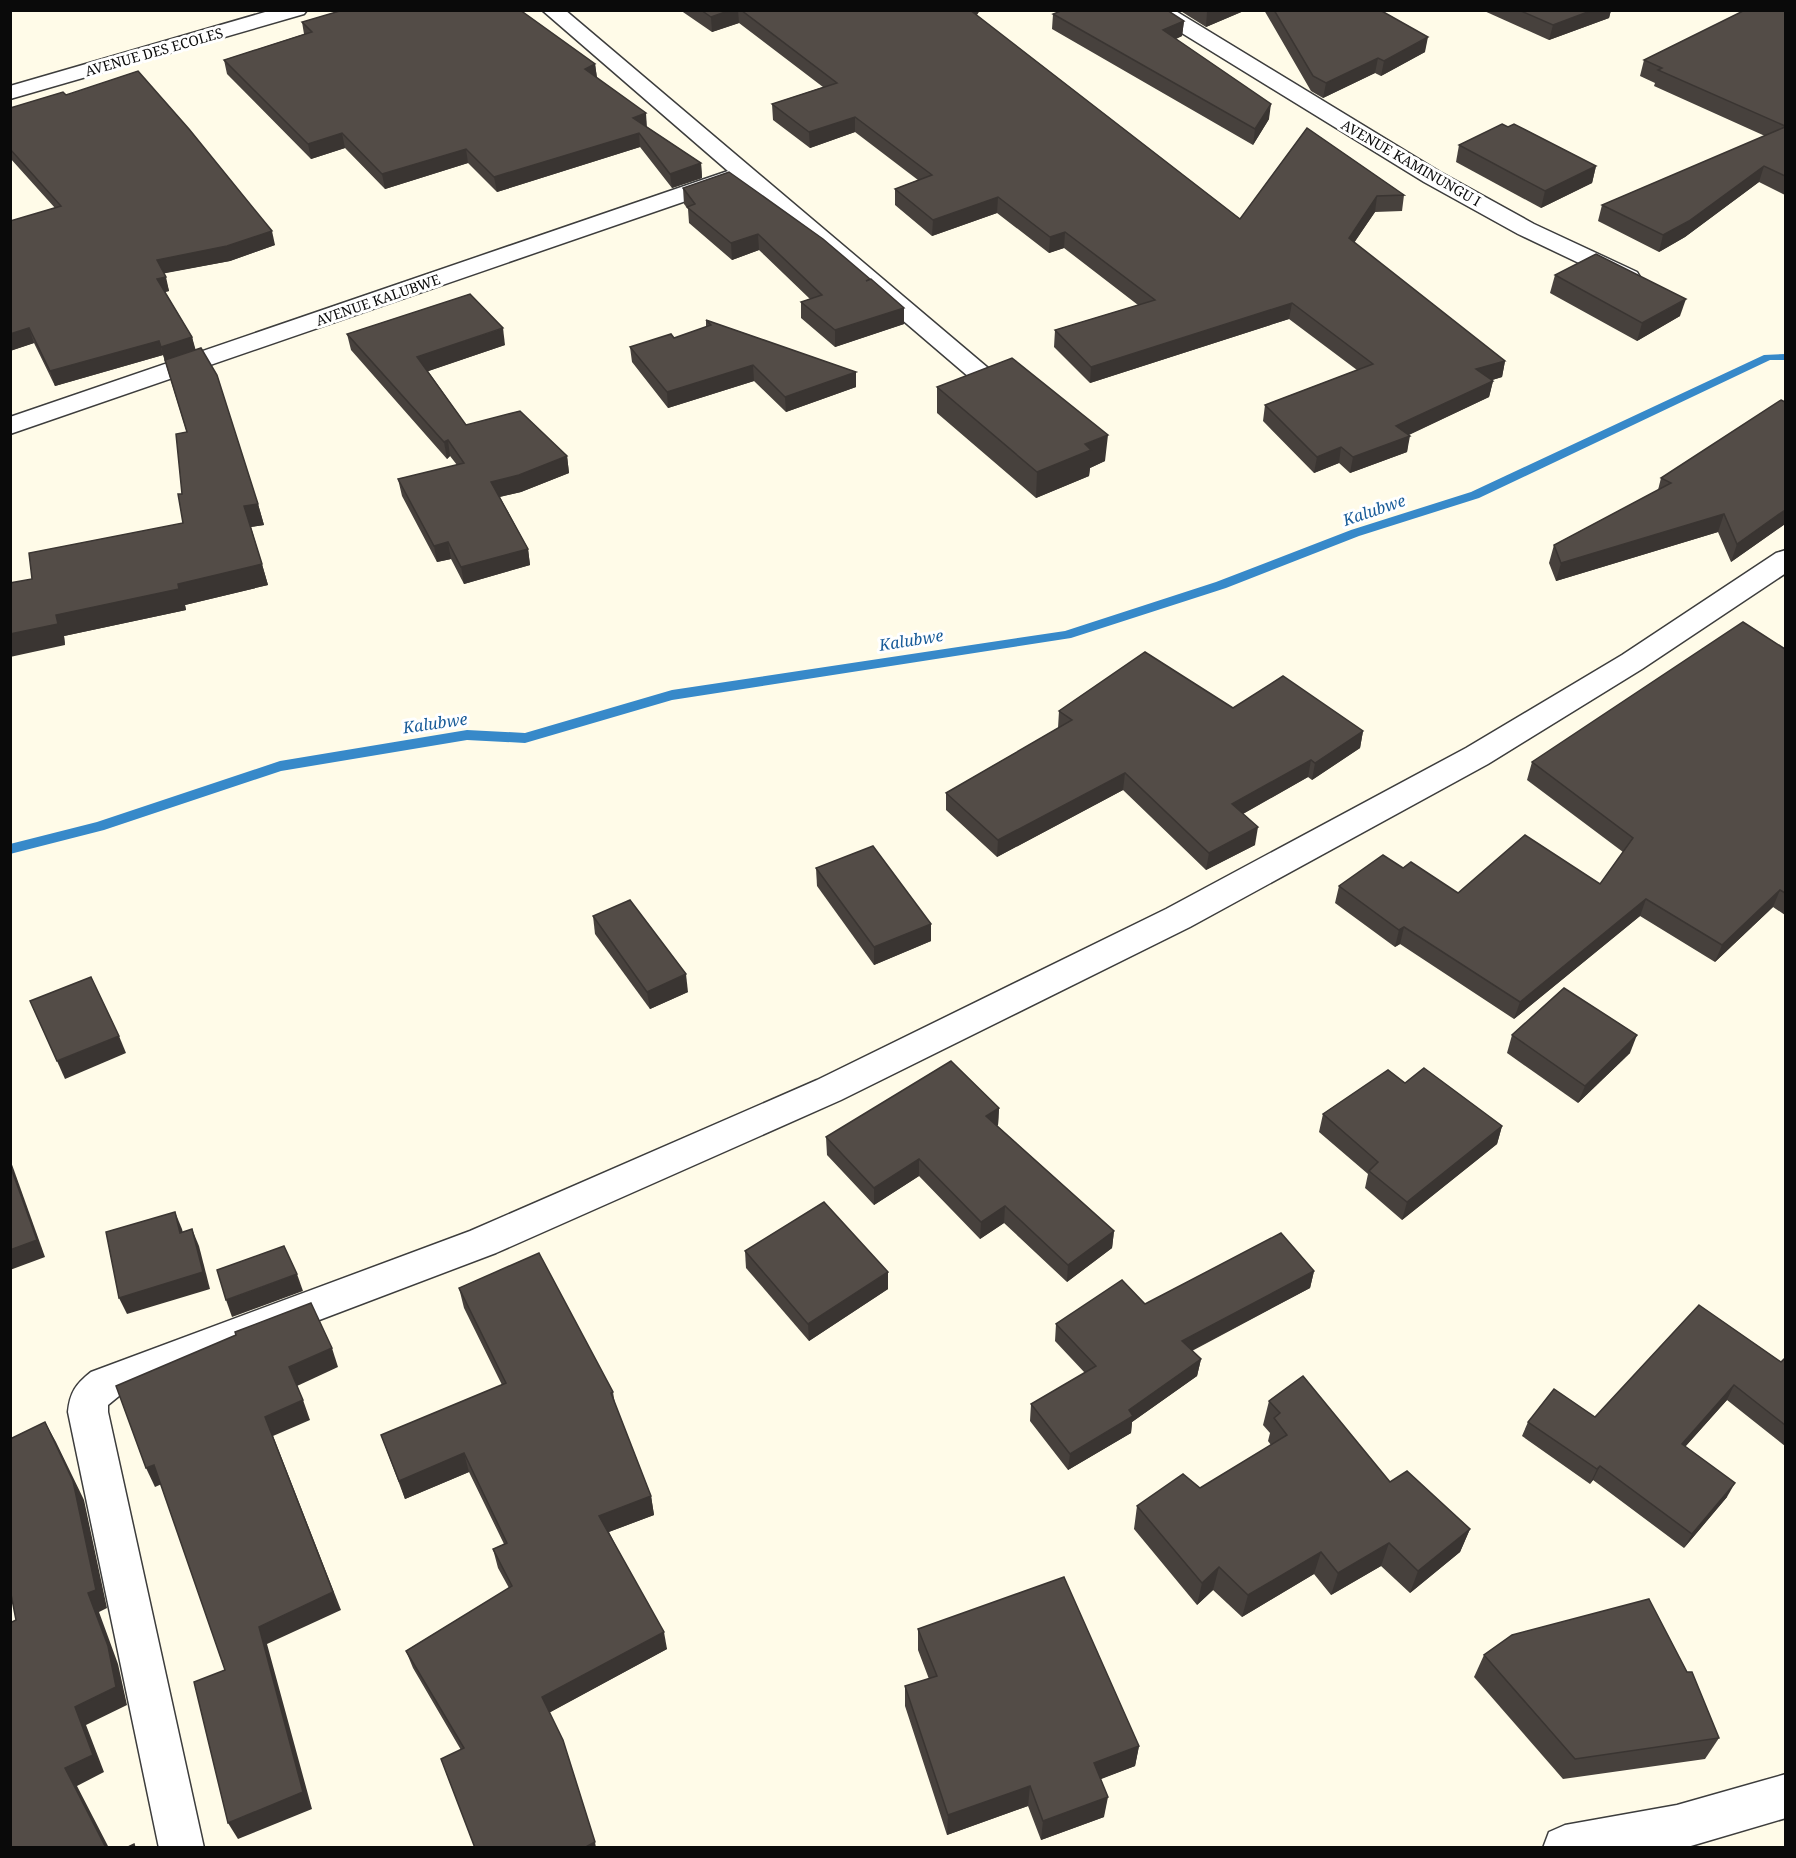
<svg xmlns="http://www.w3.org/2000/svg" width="1796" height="1858" font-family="'Noto Serif',serif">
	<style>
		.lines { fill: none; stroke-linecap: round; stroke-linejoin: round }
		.stream { fill: #3789c9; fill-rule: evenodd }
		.street-casing { stroke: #3d3d3d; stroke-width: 3 }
		.street { fill: #fff; fill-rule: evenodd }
		.wall { fill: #47413d }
		.shaded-wall { fill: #3a3532 }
		.building { fill: #534c47; stroke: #3a3532; stroke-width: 1.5 }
		.labels { text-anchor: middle; stroke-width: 6; stroke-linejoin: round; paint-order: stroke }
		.far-street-label { font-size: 14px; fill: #0a0a0a; stroke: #fff }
		.water-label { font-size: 16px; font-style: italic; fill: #185b98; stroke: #fff }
	</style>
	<rect width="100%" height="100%" fill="#fffbe8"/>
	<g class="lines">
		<path class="stream" d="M 1786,354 L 1786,360 L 1770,360 L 1479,498 L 1359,536 L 1226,588 L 1071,638 L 672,700 L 525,743 L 467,740 L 281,771 L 104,830 L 10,854 L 10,844 L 97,822 L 280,761 L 467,730 L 525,733 L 672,690 L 1065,631 L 1216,582 L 1351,530 L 1471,492 L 1764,355 Z"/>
		<defs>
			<g id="street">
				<path d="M 272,10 L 307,10 L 304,14 L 10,99 L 10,86 Z"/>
				<path d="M 542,10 L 565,10 L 994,373 L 998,378 L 994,383 L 985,386 L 976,383 L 741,182 L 10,434 L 10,417 L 728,171 Z"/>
				<path d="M 1148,10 L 1174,10 L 1440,172 L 1534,224 L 1637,272 L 1640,277 L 1637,282 L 1628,284 L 1619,282 L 1518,234 L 1424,182 L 1151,14 Z"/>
				<path d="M 1786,550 L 1786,573 L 1642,669 L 1488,764 L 1190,927 L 841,1100 L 496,1253 L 119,1396 L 108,1405 L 108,1412 L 204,1848 L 159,1848 L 68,1412 C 70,1392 76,1384 91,1372 L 470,1231 L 817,1080 L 1166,909 L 1466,748 L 1622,655 L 1776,553 Z"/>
				<path d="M 1786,1774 L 1786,1818 L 1684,1848 L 1543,1848 L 1549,1832 L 1565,1825 L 1677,1805 Z"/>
			</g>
		</defs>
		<use href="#street" class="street-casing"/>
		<use href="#street" class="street"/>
	</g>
	<g class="wall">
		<path d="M 680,10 L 980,10 L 976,16 L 1240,219 L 1307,128 L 1404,195 L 1402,211 L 1375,212 L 1354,243 L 1505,361 L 1502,377 L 1492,380 L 1493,381 L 1489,397 L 1409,435 L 1407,452 L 1350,473 L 1339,463 L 1314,473 L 1263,421 L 1265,405 L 1357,370 L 1289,319 L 1090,383 L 1054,347 L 1055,330 L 1138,305 L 1064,248 L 1049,253 L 997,213 L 932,236 L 895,205 L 895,189 L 918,180 L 855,132 L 810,148 L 773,120 L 772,104 L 823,87 L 739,23 L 712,32 Z"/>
		<path d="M 1179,10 L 1246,10 L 1206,27 Z"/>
		<path d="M 1264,10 L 1380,10 L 1425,52 L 1381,76 L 1375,73 L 1323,98 L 1311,91 Z"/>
		<path d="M 1482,10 L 1611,10 L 1609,18 L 1549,40 Z"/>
		<path d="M 1785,12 L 1785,195 L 1759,182 L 1685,237 L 1659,252 L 1598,221 L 1602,205 L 1765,136 L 1654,86 L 1655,83 L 1640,76 L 1644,60 Z"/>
		<path d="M 1053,14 L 1184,21 L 1182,36 L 1176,39 L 1269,119 L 1253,145 L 1052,29 Z"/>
		<path d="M 302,22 L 595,64 L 597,78 L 647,127 L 701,163 L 702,178 L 672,188 L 640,147 L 497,192 L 468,163 L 385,189 L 345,148 L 311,159 L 227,74 L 224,60 L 304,34 Z"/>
		<path d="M 10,108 L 275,245 L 230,261 L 164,273 L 169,291 L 165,292 L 192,337 L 195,350 L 258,504 L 264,525 L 251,527 L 268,585 L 185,605 L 186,610 L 64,636 L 65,645 L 32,579 L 183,523 L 182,494 L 187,433 L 163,355 L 55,386 L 34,343 L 10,351 L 55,208 L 10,158 Z"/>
		<path d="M 1459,145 L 1596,166 L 1592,183 L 1541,208 L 1456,162 Z"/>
		<path d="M 683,188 L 870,279 L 870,280 L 904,308 L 904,324 L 835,347 L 801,318 L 801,302 L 810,299 L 759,250 L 732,260 L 689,223 L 688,209 L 684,204 Z"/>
		<path d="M 1555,275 L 1680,316 L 1637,341 L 1550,293 Z"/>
		<path d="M 706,320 L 856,372 L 856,387 L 786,412 L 754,381 L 668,408 L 632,362 L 630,347 L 674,338 L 706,327 Z"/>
		<path d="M 347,334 L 505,345 L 428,371 L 466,425 L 567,456 L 569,473 L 521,492 L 500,497 L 528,549 L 530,565 L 464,584 L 451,559 L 437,562 L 402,496 L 398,479 L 457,465 L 450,456 L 447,459 L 351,350 Z"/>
		<path d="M 937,387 L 1105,461 L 1090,468 L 1089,476 L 1036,498 L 937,413 Z"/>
		<path d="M 1661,478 L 1785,524 L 1731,562 L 1718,532 L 1556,581 L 1549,563 L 1554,545 L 1658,490 Z"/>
		<path d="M 1785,649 L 1785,915 L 1773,907 L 1715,962 L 1640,916 L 1514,1019 L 1400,944 L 1395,947 L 1335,903 L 1339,886 L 1458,893 L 1600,884 L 1623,852 L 1527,780 L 1532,762 Z"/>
		<path d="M 1233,708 L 1363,731 L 1360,748 L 1312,780 L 1308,777 L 1243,814 L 1255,845 L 1206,870 L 1123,790 L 997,857 L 946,810 L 946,793 L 1058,728 L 1059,711 Z"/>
		<path d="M 816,868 L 931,924 L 931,941 L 874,965 L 817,886 Z"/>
		<path d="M 593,916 L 688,992 L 650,1009 L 595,934 Z"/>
		<path d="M 1512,1035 L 1630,1053 L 1578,1103 L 1507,1053 Z"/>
		<path d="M 1405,1083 L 1502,1126 L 1497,1144 L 1402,1220 L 1365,1188 L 1368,1174 L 1319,1132 L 1323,1114 Z"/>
		<path d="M 999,1108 L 998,1125 L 997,1126 L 1114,1231 L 1112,1248 L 1067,1282 L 1004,1223 L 980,1239 L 919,1176 L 874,1205 L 827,1155 L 826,1137 Z"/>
		<path d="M 745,1251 L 888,1289 L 809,1341 L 746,1268 Z"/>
		<path d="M 1314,1271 L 1310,1288 L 1192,1351 L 1201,1359 L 1197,1376 L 1132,1422 L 1131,1433 L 1068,1470 L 1030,1421 L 1031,1404 L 1085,1373 L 1055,1341 L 1056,1324 L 1145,1304 Z"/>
		<path d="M 459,1288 L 613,1392 L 615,1404 L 651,1496 L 654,1515 L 609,1532 L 667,1649 L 550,1712 L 461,1750 L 413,1668 L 406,1651 L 509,1588 L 498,1568 L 493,1549 L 504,1544 L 469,1472 L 405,1499 L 381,1435 L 502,1385 L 464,1308 Z"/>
		<path d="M 1785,1358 L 1785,1446 L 1727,1400 L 1685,1447 L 1727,1497 L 1684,1548 L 1593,1480 L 1590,1484 L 1522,1436 L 1528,1422 L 1595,1417 L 1781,1362 Z"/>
		<path d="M 1269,1401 L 1390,1482 L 1470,1529 L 1460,1552 L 1410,1593 L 1381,1566 L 1331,1595 L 1314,1574 L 1242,1617 L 1213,1590 L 1197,1605 L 1134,1529 L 1137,1506 L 1200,1488 L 1271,1445 L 1268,1441 L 1270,1433 L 1263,1425 Z"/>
		<path d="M 918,1629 L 1139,1746 L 1135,1766 L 1100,1779 L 1104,1817 L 1041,1840 L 1028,1806 L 947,1835 L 905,1706 L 905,1686 L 929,1679 L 918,1650 Z"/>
		<path d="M 1484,1655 L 1719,1738 L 1705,1759 L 1563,1779 L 1474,1677 Z"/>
	</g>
	<g class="shaded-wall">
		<path d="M 731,10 L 738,10 L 739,23 L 712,32 L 711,17 Z"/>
		<path d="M 980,10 L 970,26 L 970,11 Z"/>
		<path d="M 1210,10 L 1246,10 L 1206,27 L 1207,12 Z"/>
		<path d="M 1593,10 L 1611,10 L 1609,18 L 1549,40 L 1553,25 Z"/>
		<path d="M 1184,21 L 1182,36 L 1161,45 L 1163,30 Z"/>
		<path d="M 1428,37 L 1425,52 L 1381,76 L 1384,61 Z"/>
		<path d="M 1378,58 L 1375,73 L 1323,98 L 1326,83 Z"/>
		<path d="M 595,64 L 597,78 L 585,69 Z"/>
		<path d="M 1271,104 L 1269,119 L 1253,145 L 1255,129 Z"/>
		<path d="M 646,113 L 647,128 L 633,118 Z"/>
		<path d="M 855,117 L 855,132 L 810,148 L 809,132 Z"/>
		<path d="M 342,133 L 345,148 L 311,159 L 308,144 Z"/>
		<path d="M 639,133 L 640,147 L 497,192 L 494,177 Z"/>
		<path d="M 466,149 L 468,163 L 385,189 L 382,174 Z"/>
		<path d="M 701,163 L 702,178 L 672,188 L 670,174 Z"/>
		<path d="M 1596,166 L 1592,183 L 1541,208 L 1545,191 Z"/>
		<path d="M 1764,166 L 1759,182 L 1685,237 L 1659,252 L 1663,235 Z"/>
		<path d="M 1377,196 L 1375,212 L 1346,254 L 1349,238 Z"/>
		<path d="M 998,197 L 997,213 L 932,236 L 933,220 Z"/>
		<path d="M 272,231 L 275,245 L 230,261 L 161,274 L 157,260 Z"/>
		<path d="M 1065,232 L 1064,248 L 1049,253 L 1050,237 Z"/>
		<path d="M 758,234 L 759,250 L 732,260 L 731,243 Z"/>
		<path d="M 166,277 L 169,291 L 161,293 L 157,279 Z"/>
		<path d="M 1686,299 L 1680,316 L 1637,341 L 1642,323 Z"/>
		<path d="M 1292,303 L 1289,319 L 1090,383 L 1091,367 Z"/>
		<path d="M 904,308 L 904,324 L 835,347 L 835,330 Z"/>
		<path d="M 29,328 L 34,343 L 10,351 L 10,334 Z"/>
		<path d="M 503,328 L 505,345 L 420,374 L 417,357 Z"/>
		<path d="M 192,337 L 196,351 L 165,361 L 161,347 Z"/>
		<path d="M 159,341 L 163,355 L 55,386 L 50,371 Z"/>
		<path d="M 1505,361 L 1502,377 L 1473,386 L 1476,369 Z"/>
		<path d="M 753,365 L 754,381 L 668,408 L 667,392 Z"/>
		<path d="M 856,372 L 856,387 L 786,412 L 785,397 Z"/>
		<path d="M 1493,381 L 1489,397 L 1393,442 L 1396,426 Z"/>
		<path d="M 1108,435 L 1105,461 L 1090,468 L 1089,476 L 1036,498 L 1037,472 L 1085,444 Z"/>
		<path d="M 1410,436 L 1407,452 L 1350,473 L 1353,457 Z"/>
		<path d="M 448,440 L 450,456 L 447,459 L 444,442 Z"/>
		<path d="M 1341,447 L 1339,463 L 1314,473 L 1317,457 Z"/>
		<path d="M 567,456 L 569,473 L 521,492 L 494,498 L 491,482 Z"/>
		<path d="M 258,504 L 264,525 L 250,527 L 244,506 Z"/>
		<path d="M 1785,510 L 1785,524 L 1731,562 L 1737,544 Z"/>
		<path d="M 1724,514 L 1718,532 L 1556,581 L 1561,563 Z"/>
		<path d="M 448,542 L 451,559 L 437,562 L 434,546 Z"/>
		<path d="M 528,549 L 530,565 L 464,584 L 461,567 Z"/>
		<path d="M 262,564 L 268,585 L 185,605 L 186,610 L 64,636 L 65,645 L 10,657 L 10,634 L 56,615 L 178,584 Z"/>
		<path d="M 1363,731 L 1360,748 L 1312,780 L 1315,763 Z"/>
		<path d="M 1311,760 L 1308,777 L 1230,821 L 1232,804 Z"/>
		<path d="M 1125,773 L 1123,790 L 997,857 L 998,840 Z"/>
		<path d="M 1258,827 L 1255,845 L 1206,870 L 1209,853 Z"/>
		<path d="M 1780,890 L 1773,907 L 1715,962 L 1722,945 Z"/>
		<path d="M 1646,899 L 1640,916 L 1514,1019 L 1520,1002 Z"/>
		<path d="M 931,924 L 931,941 L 874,965 L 874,947 Z"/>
		<path d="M 1404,927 L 1400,944 L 1395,947 L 1399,930 Z"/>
		<path d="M 686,974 L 688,992 L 650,1009 L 647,992 Z"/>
		<path d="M 1637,1035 L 1630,1053 L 1578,1103 L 1585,1086 Z"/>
		<path d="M 119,1036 L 126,1053 L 65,1079 L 57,1061 Z"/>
		<path d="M 999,1108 L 998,1125 L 985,1134 L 986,1116 Z"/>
		<path d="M 1502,1126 L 1497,1144 L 1402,1220 L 1407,1202 Z"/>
		<path d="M 10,1159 L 45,1257 L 10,1270 Z"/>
		<path d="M 919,1159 L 919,1176 L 874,1205 L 874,1188 Z"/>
		<path d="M 1005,1206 L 1004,1223 L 980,1239 L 981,1222 Z"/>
		<path d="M 175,1212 L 182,1229 L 187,1250 L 180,1233 Z"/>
		<path d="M 192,1229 L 199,1246 L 210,1289 L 127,1314 L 119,1298 Z"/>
		<path d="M 1114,1231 L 1112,1248 L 1067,1282 L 1068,1265 Z"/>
		<path d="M 1314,1271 L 1310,1288 L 1179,1357 L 1182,1341 Z"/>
		<path d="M 888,1272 L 888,1289 L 809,1341 L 808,1324 Z"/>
		<path d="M 297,1274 L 303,1291 L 232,1317 L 226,1300 Z"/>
		<path d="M 332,1348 L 338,1367 L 297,1386 L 289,1367 Z"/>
		<path d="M 1201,1359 L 1197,1376 L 1132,1422 L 1131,1433 L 1068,1470 L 1070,1454 L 1129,1410 Z"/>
		<path d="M 1734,1385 L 1727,1400 L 1674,1459 L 1682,1444 Z"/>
		<path d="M 303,1400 L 310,1420 L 273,1436 L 341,1610 L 267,1644 L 312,1809 L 238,1839 L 228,1823 L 259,1627 L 265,1417 Z"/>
		<path d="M 45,1422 L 56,1442 L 84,1500 L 107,1608 L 99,1612 L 118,1664 L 127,1705 L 86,1725 L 104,1772 L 77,1786 L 109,1848 L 106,1848 L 65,1768 L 75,1707 Z"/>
		<path d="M 464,1453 L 469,1472 L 405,1499 L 399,1481 Z"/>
		<path d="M 154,1465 L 164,1483 L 155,1487 L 146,1468 Z"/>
		<path d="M 1600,1466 L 1593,1480 L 1590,1484 L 1597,1469 Z"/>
		<path d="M 1735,1483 L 1727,1497 L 1684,1548 L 1692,1534 Z"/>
		<path d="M 651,1496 L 654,1515 L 603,1534 L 599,1516 Z"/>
		<path d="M 1470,1529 L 1460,1552 L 1410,1593 L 1418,1571 Z"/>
		<path d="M 1389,1543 L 1381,1566 L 1331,1595 L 1338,1573 Z"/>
		<path d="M 1321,1552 L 1314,1574 L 1242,1617 L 1248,1595 Z"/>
		<path d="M 1219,1567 L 1213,1590 L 1197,1605 L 1202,1583 Z"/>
		<path d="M 664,1632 L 667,1649 L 547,1714 L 542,1697 Z"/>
		<path d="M 1139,1746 L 1135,1766 L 1091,1783 L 1094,1763 Z"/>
		<path d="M 1030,1786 L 1028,1806 L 947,1835 L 948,1815 Z"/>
		<path d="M 1108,1797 L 1104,1817 L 1041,1840 L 1043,1821 Z"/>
		<path d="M 595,1842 L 596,1848 L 584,1848 Z"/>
	</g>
	<g class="building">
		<path d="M 343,10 L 520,10 L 595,64 L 585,69 L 646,113 L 633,118 L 701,163 L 670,174 L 639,133 L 494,177 L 466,149 L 382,174 L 342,133 L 308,144 L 224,60 L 312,32 L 302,22 Z"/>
		<path d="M 701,10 L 731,10 L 711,17 Z"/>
		<path d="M 741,10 L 970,10 L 1240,219 L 1307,128 L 1404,195 L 1377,196 L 1349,238 L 1505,361 L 1476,369 L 1493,381 L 1396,426 L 1410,436 L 1353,457 L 1341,447 L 1317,457 L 1265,405 L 1373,364 L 1292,303 L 1091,367 L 1055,330 L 1155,300 L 1065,232 L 1050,237 L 998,197 L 933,220 L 895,189 L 932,175 L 855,117 L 809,132 L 772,104 L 837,83 Z"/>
		<path d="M 1063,10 L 1167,10 L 1184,21 L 1163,30 L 1271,104 L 1255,129 L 1053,14 Z"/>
		<path d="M 1274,10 L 1380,10 L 1428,37 L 1384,61 L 1378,58 L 1326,83 L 1313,76 Z"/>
		<path d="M 1519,10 L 1593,10 L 1553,25 Z"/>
		<path d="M 1745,10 L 1783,10 L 1785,12 L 1785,126 L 1658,70 L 1662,68 L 1644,60 Z"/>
		<path d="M 138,71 L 189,129 L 272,231 L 227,246 L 157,260 L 166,277 L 157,279 L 192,337 L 161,347 L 159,341 L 50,371 L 29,328 L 10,334 L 10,221 L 61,206 L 10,149 L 10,108 L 63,92 L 66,95 Z"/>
		<path d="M 1502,124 L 1508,127 L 1514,124 L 1596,166 L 1545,191 L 1459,145 Z"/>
		<path d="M 1785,127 L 1785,176 L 1764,166 L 1689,221 L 1663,235 L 1602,205 Z"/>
		<path d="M 729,172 L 823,239 L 870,279 L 866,281 L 871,279 L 904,308 L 835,330 L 801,302 L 822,295 L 758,234 L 731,243 L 687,207 L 695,204 L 683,188 Z"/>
		<path d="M 1596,254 L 1686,299 L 1642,323 L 1555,275 Z"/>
		<path d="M 470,294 L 503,328 L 417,357 L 466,425 L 520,411 L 567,456 L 519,475 L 491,482 L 528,549 L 461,567 L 448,542 L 434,546 L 398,479 L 464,463 L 448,440 L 444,442 L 347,334 Z"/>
		<path d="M 706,320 L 856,372 L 785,397 L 753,365 L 667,392 L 630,347 L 671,334 L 674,338 L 711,325 Z"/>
		<path d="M 201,348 L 217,375 L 258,504 L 244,506 L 262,564 L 178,584 L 179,589 L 56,615 L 58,624 L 10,634 L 10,583 L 32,579 L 29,553 L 183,523 L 178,494 L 182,494 L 176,434 L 187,432 L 165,360 Z"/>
		<path d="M 1012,358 L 1108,435 L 1085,444 L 1091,450 L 1037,472 L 937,387 Z"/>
		<path d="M 1781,400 L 1785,402 L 1785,510 L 1737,544 L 1724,514 L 1561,563 L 1554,545 L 1671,483 L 1661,478 Z"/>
		<path d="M 1743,622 L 1785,649 L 1785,893 L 1780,890 L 1722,945 L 1646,899 L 1520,1002 L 1404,927 L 1399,930 L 1339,886 L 1383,855 L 1403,868 L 1411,862 L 1458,893 L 1525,835 L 1600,884 L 1633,838 L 1532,762 Z"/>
		<path d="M 1145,652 L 1233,708 L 1283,676 L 1363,731 L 1315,763 L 1311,760 L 1232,804 L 1258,827 L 1209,853 L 1125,773 L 998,840 L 946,793 L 1072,720 L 1059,711 Z"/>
		<path d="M 873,846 L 931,924 L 874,947 L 816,868 Z"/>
		<path d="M 630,900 L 686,974 L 647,992 L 593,916 Z"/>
		<path d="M 91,977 L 119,1036 L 57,1061 L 30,1001 Z"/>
		<path d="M 1564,988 L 1637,1035 L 1585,1086 L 1512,1035 Z"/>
		<path d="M 951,1061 L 999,1108 L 986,1116 L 1114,1231 L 1068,1265 L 1005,1206 L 981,1222 L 919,1159 L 874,1188 L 826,1137 Z"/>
		<path d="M 1424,1068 L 1502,1126 L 1407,1202 L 1369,1171 L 1378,1162 L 1323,1114 L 1388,1070 L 1405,1083 Z"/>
		<path d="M 10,1165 L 37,1240 L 10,1250 Z"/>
		<path d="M 824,1202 L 888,1272 L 808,1324 L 745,1251 Z"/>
		<path d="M 175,1212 L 180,1233 L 192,1229 L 203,1272 L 119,1298 L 106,1232 Z"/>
		<path d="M 1281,1233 L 1314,1271 L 1182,1341 L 1201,1359 L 1129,1410 L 1133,1416 L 1070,1454 L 1031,1404 L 1096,1366 L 1056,1324 L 1122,1280 L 1145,1304 Z"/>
		<path d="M 284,1246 L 297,1274 L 226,1300 L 217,1270 Z"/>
		<path d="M 539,1253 L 613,1392 L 611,1393 L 651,1496 L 599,1516 L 664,1632 L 542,1697 L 563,1740 L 595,1842 L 584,1848 L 475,1848 L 441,1759 L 464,1748 L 406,1651 L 512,1586 L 493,1549 L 507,1543 L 464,1453 L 399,1481 L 381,1435 L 506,1383 L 459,1288 Z"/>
		<path d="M 311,1303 L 332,1348 L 289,1367 L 303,1400 L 265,1417 L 333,1592 L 259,1627 L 303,1792 L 228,1823 L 194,1682 L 225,1670 L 154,1465 L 146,1468 L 116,1386 L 236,1335 L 235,1332 Z"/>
		<path d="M 1699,1305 L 1781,1362 L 1785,1358 L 1785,1425 L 1734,1385 L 1682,1444 L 1735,1483 L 1692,1534 L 1600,1466 L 1597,1469 L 1528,1422 L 1554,1389 L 1595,1417 Z"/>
		<path d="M 1303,1376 L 1390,1482 L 1407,1471 L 1470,1529 L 1418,1571 L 1389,1543 L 1338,1573 L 1321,1552 L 1248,1595 L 1219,1567 L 1202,1583 L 1137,1506 L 1183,1474 L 1200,1488 L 1287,1435 L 1274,1418 L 1280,1413 L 1269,1401 Z"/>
		<path d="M 45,1422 L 73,1481 L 96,1590 L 88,1593 L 108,1646 L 116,1687 L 75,1707 L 93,1755 L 65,1768 L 106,1848 L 10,1848 L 10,1623 L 16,1620 L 10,1589 L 10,1439 Z"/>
		<path d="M 1064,1577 L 1139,1746 L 1094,1763 L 1108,1797 L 1043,1821 L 1030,1786 L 948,1815 L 905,1686 L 937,1676 L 918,1629 Z"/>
		<path d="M 1649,1599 L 1687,1672 L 1692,1672 L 1719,1738 L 1575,1759 L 1484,1655 L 1512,1635 Z"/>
		<path d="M 134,1844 L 135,1848 L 126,1848 Z"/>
	</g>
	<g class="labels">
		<g class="far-street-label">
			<text transform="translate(154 52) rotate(-16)" y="5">AVENUE DES ECOLES</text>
			<text transform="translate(1411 163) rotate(30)" y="5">AVENUE KAMINUNGU I</text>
			<text transform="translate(378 300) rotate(-19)" y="5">AVENUE KALUBWE</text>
		</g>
		<g class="water-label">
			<text transform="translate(1374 510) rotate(-19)" y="6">Kalubwe</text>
			<text transform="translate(911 640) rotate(-9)" y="6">Kalubwe</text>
			<text transform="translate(435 723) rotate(-8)" y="6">Kalubwe</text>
		</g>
	</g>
	<rect width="1796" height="1858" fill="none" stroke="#0a0a0a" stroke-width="24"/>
</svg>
